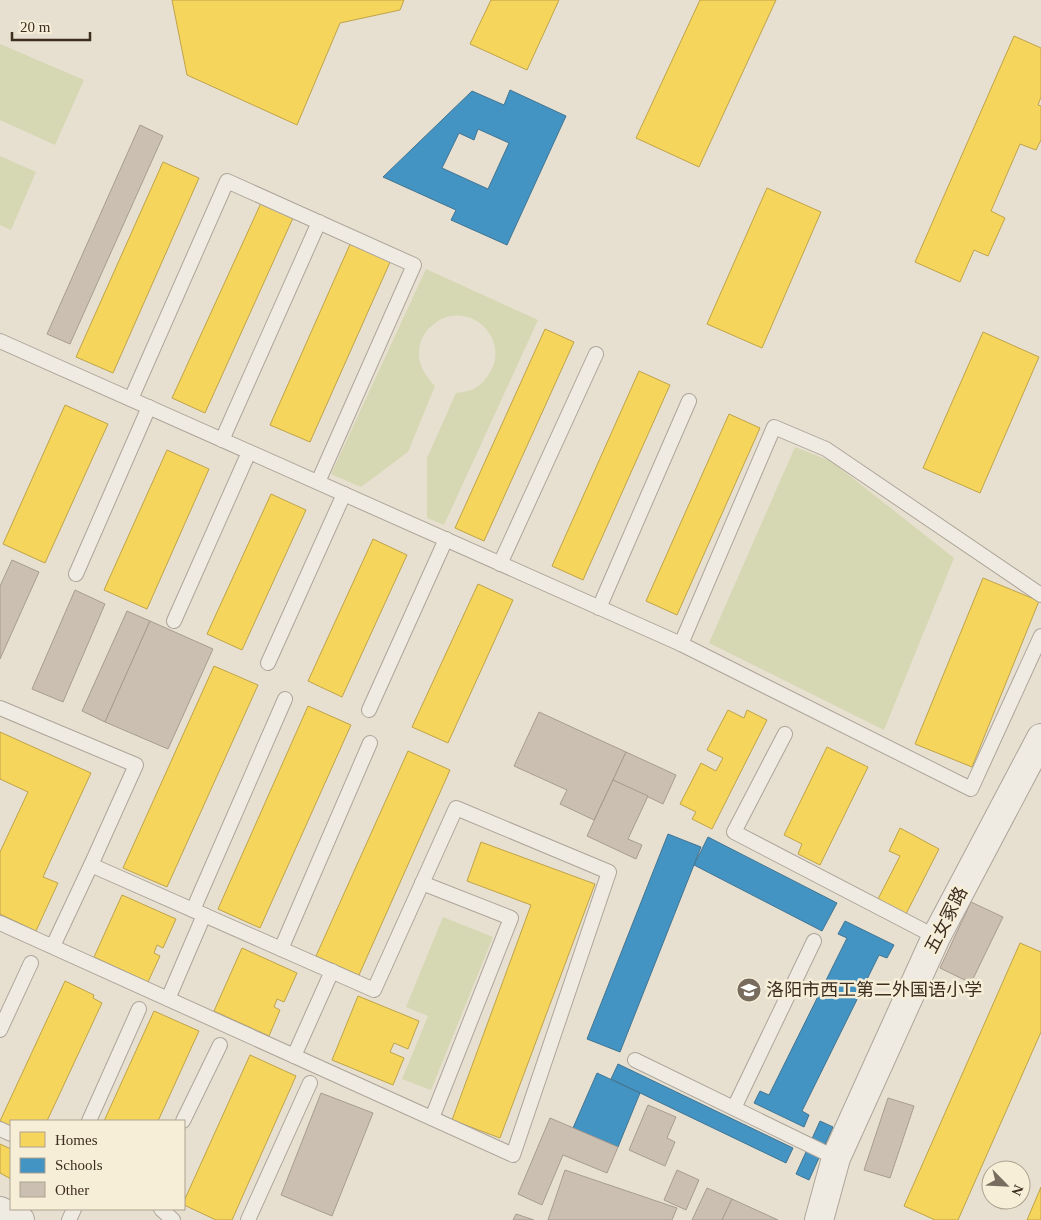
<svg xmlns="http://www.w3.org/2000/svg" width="1041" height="1220" font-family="'Times New Roman','Noto Sans SC',serif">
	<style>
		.green { fill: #d6d7b3 }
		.homes { fill: #f6d55c; stroke: #bea34a }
		.schools { fill: #4393c3; stroke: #417592; fill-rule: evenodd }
		.building { fill: #cbbfb2; stroke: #a89c90 }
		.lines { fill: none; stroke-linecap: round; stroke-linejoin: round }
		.lane-casing { stroke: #ada599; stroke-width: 16 }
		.street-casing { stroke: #ada599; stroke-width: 30 }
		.lane { stroke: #efebe3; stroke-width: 14 }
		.street { stroke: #efebe3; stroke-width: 28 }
		.labels { text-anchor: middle; stroke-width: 5; stroke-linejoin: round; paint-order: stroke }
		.street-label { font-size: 18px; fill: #3d2e20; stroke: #f7eed8 }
		.poi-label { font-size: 18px; fill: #3d2e20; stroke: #f7eed8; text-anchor: start }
	</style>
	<rect width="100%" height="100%" fill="#e7e0d1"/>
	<g class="green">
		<path d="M 0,44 L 84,80 L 55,145 L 0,120 Z"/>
		<path d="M 0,156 L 36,172 L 11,230 L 0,225 Z"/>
		<path d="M 426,269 L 538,320 L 444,525 L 427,518 L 427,458 L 456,393 C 461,392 466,392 471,390 C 479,387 486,380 490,372 C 510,339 471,301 438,321 C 431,326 424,332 421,341 C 415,360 423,373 435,386 L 408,452 L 361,487 L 331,474 Z"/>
		<path d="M 795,447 L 831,461 L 954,558 L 884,730 L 709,643 Z"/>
		<path d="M 443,917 L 493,937 L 431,1090 L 402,1079 L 428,1016 L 406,1007 Z"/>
	</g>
	<g class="homes">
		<path d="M 172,0 L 404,0 L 400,10 L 340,23 L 297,125 L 187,75 Z"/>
		<path d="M 491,0 L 559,0 L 527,70 L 470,44 Z"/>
		<path d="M 700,0 L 776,0 L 699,167 L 636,138 Z"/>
		<path d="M 1014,36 L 1041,48 L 1041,97 L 1038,105 L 1041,106 L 1041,140 L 1036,150 L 1020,144 L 991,211 L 1005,218 L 988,256 L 974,250 L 960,282 L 915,262 Z"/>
		<path d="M 163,162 L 199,178 L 113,373 L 76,357 Z"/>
		<path d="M 767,188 L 821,212 L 762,348 L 707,324 Z"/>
		<path d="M 261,203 L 293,218 L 205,413 L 172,398 Z"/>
		<path d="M 351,242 L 391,260 L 310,442 L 270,425 Z"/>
		<path d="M 545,329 L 574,342 L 484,541 L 455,528 Z"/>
		<path d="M 983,332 L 1039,357 L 980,493 L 923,468 Z"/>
		<path d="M 639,371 L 670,385 L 583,580 L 552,566 Z"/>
		<path d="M 65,405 L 108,424 L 45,563 L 3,544 Z"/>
		<path d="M 729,414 L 760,428 L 677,615 L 646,601 Z"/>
		<path d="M 167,450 L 209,469 L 147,609 L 104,590 Z"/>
		<path d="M 271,494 L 306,510 L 242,650 L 207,634 Z"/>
		<path d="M 373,539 L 407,555 L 342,697 L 308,681 Z"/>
		<path d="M 983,578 L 1039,601 L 972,767 L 915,744 Z"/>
		<path d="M 478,584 L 513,600 L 448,743 L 412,727 Z"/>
		<path d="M 214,666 L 258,685 L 167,887 L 123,868 Z"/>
		<path d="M 308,706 L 351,725 L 260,928 L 218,909 Z"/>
		<path d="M 728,710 L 744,718 L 747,710 L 767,720 L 712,829 L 692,819 L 696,812 L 680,804 L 701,763 L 716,771 L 723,758 L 707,750 Z"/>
		<path d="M 0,732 L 91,773 L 43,877 L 58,883 L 36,931 L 0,914 L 0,852 L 28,792 L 0,779 Z"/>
		<path d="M 827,747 L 868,767 L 820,865 L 798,854 L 802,844 L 784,835 Z"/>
		<path d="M 408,751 L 450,770 L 359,975 L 316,956 Z"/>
		<path d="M 900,828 L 939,849 L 906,914 L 878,899 L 900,856 L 889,851 Z"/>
		<path d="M 481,842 L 595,884 L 500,1138 L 452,1120 L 531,905 L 467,881 Z"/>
		<path d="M 122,895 L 176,919 L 163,948 L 157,945 L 154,953 L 160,956 L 148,982 L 94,957 Z"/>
		<path d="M 1020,943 L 1041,952 L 1041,1032 L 958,1220 L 935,1220 L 904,1206 Z"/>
		<path d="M 242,948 L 297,973 L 284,1002 L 277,999 L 274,1007 L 280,1010 L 269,1036 L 214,1011 Z"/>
		<path d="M 65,981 L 94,995 L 93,998 L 102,1003 L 47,1121 L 11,1121 L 11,1127 L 0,1121 Z"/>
		<path d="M 358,996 L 419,1021 L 408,1049 L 394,1043 L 390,1052 L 404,1058 L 393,1085 L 332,1060 Z"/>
		<path d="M 154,1011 L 199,1031 L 158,1121 L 104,1121 Z"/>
		<path d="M 250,1055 L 296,1076 L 232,1220 L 216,1220 L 184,1205 L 184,1201 Z"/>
		<path d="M 0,1144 L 11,1149 L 11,1179 L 0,1173 Z"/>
		<path d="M 1041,1187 L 1041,1220 L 1027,1220 Z"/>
	</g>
	<g class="schools">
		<path d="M 510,90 L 566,116 L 507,245 L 451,220 L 456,210 L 383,177 L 472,91 L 504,105 ZM 478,129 L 509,143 L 488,189 L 442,168 L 459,133 L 474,140 Z"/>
		<path d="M 668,834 L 701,847 L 620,1052 L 587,1039 Z"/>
		<path d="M 708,837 L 837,903 L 822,931 L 694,865 Z"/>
		<path d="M 845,921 L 894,945 L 887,958 L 879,955 L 802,1111 L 809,1115 L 804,1127 L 754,1103 L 760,1091 L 769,1095 L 847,938 L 838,934 Z"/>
		<path d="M 618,1064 L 793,1148 L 786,1163 L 611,1079 Z"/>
		<path d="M 597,1073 L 640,1093 L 618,1147 L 573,1128 Z"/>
		<path d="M 820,1121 L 833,1127 L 809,1180 L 796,1174 Z"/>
	</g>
	<g class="building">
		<path d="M 140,125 L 163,136 L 70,344 L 47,334 Z"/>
		<path d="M 12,560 L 39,572 L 0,659 L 0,586 Z"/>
		<path d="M 75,590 L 105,604 L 63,702 L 32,689 Z"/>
		<path d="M 127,611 L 150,621 L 105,722 L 82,711 Z"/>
		<path d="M 150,621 L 213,649 L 168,749 L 105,722 Z"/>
		<path d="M 539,712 L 626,752 L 594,820 L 560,804 L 567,790 L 514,766 Z"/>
		<path d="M 626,752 L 676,775 L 663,804 L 613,780 Z"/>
		<path d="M 613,780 L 648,796 L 628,839 L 642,845 L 636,859 L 587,836 Z"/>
		<path d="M 971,902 L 1003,917 L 971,983 L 940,968 Z"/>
		<path d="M 321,1093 L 373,1113 L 332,1216 L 281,1195 Z"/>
		<path d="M 888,1098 L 914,1106 L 890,1178 L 864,1170 Z"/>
		<path d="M 648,1105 L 676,1117 L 667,1138 L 675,1142 L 665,1166 L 629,1150 Z"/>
		<path d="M 550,1118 L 618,1147 L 607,1173 L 563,1155 L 542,1205 L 518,1194 Z"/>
		<path d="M 565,1170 L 677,1208 L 672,1220 L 548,1220 Z"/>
		<path d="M 677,1170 L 699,1180 L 686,1210 L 664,1200 Z"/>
		<path d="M 707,1188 L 732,1199 L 722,1220 L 692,1220 Z"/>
		<path d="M 732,1199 L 778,1220 L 722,1220 Z"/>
		<path d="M 516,1214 L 534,1220 L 513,1220 Z"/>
	</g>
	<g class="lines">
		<defs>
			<g id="lane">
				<path d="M 0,341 L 681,644 L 971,789 L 1041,636"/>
				<path d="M 131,399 L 227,181 L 414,265 L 318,482"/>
				<path d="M 222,440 L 319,222"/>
				<path d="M 500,564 L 596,354"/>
				<path d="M 76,574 L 149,407"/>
				<path d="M 599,608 L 689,401"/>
				<path d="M 174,621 L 249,452"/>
				<path d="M 681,644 L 774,427 L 826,449 L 1041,595"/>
				<path d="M 268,663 L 344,494"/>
				<path d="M 0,708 L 136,765 L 91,865 L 374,990 L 456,808 L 609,872 L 513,1155 L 0,923"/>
				<path d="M 369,710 L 446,539"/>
				<path d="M 785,734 L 734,832 L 936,937"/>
				<path d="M 422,883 L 511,918 L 432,1118"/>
				<path d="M 193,910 L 285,699"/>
				<path d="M 53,946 L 91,865"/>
				<path d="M 281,949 L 370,743"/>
				<path d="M 168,999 L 204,915"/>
				<path d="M 0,1030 L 31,963"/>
				<path d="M 294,1056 L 332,971"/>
				<path d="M 635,1060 L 836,1158"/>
				<path d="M 734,1108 L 814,941"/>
				<path d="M 89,1121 L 139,1009"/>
				<path d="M 183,1121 L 220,1045"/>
				<path d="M 0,1129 L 11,1134"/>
				<path d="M 161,1209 L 173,1220"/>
				<path d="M 69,1220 L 74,1209"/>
				<path d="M 248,1220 L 310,1083"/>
			</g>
			<g id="street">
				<path d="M 0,1211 L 20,1220"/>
				<path d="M 819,1220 L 836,1158 L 936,937 L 1041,738"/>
			</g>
		</defs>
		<use href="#lane" class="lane-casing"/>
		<use href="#street" class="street-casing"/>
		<use href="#lane" class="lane"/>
		<use href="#street" class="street"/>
	</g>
	<defs>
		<symbol id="school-disc" viewBox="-11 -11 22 22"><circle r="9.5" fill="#786c5e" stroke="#f7eed8"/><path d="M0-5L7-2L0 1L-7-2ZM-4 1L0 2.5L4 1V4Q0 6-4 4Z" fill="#fff"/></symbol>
	</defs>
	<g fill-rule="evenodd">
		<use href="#school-disc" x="735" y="976" width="28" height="28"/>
	</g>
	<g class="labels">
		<g class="street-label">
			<text transform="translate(946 920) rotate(-63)" y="6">五女冢路</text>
		</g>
		<g class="poi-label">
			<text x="766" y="996">洛阳市西工第二外国语小学</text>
		</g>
	</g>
	<rect x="10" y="1120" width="175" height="90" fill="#f7eed8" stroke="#ada18e"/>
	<rect x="20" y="1132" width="25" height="15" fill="#f6d55c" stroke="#ada18e"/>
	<text x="55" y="1145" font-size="15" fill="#3d2e20">Homes</text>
	<rect x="20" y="1158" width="25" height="15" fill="#4393c3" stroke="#ada18e"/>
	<text x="55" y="1170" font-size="15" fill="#3d2e20">Schools</text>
	<rect x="20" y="1182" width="25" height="15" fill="#cbbfb2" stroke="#ada18e"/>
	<text x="55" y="1195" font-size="15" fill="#3d2e20">Other</text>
	<g transform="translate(1006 1185) rotate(114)"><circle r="24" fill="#f7eed8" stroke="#ada18e"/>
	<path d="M0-4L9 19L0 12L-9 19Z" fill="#786c5e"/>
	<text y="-8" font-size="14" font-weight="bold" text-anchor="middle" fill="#3d2e20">N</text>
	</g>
	<path d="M12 32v8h78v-8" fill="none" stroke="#3d2e20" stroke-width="2.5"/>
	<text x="20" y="32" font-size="15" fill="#3d2e20" stroke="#f7eed8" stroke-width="4" paint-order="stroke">20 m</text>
</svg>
